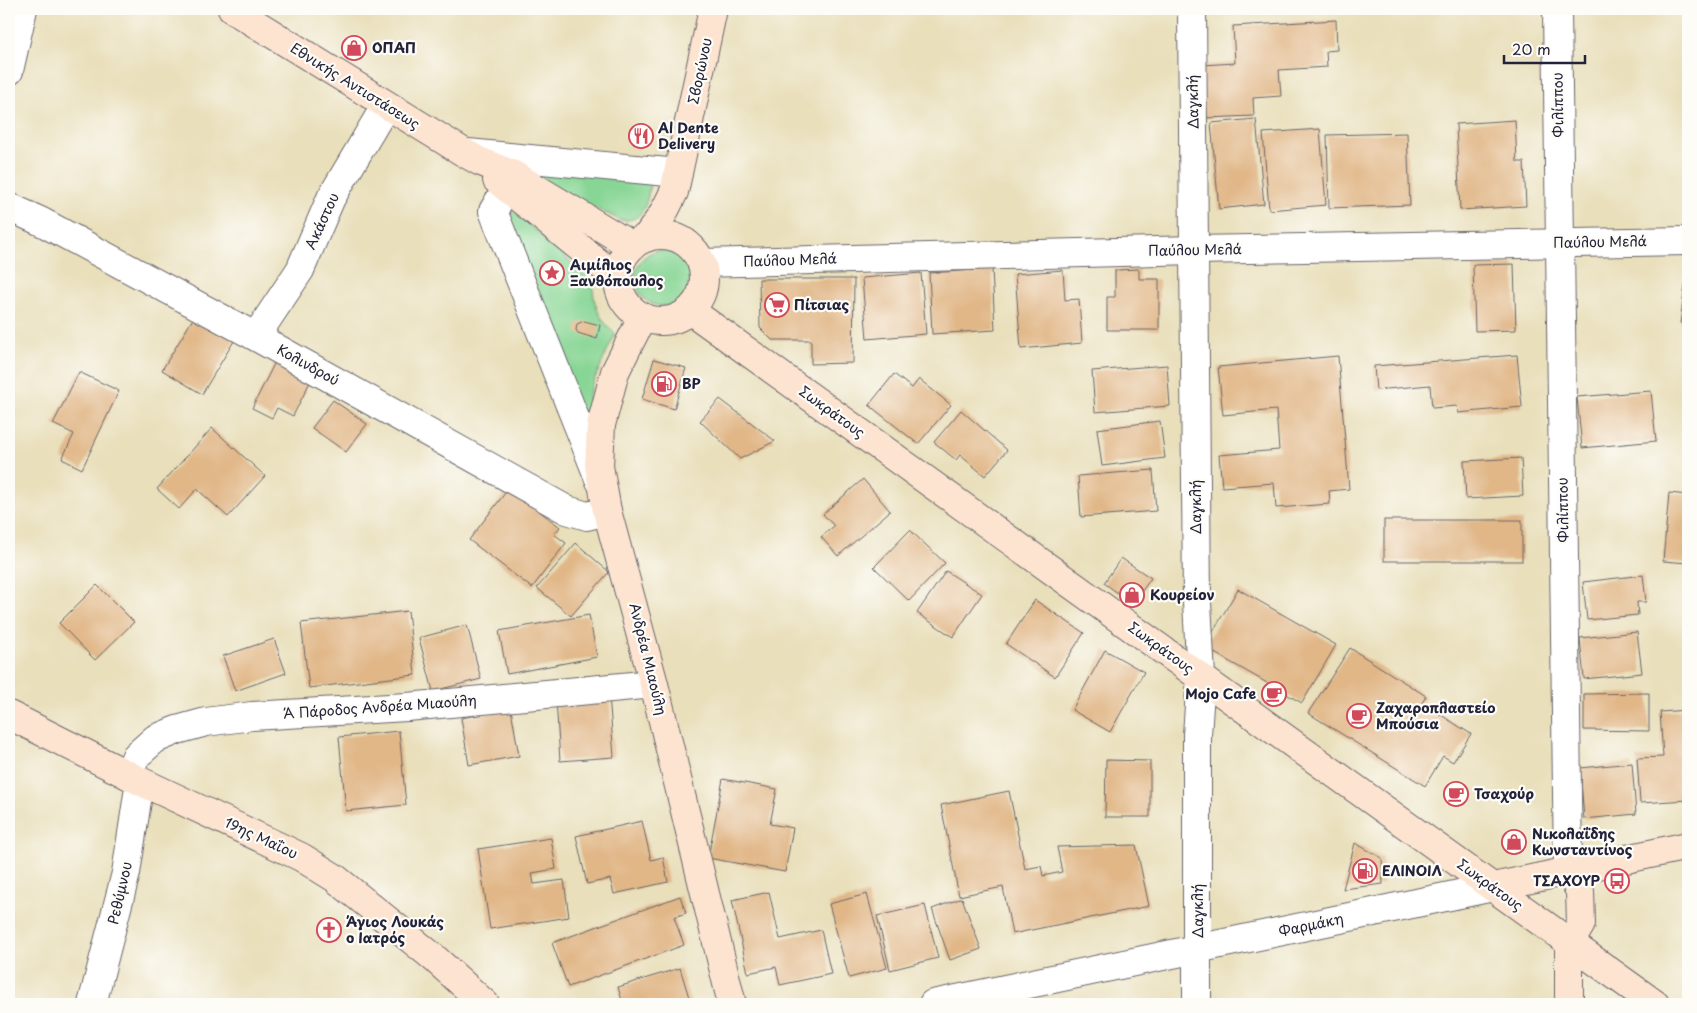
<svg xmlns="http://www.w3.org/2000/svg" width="1697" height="1013" font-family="'Playpen Sans',sans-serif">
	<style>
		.green { fill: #88d695; stroke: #557c68 }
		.building { fill: #e1b788 }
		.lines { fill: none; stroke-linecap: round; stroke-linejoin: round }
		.street-casing { stroke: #686468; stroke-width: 30 }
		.secondary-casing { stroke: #686468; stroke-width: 30 }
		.street { stroke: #fff; stroke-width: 28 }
		.secondary { stroke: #fde4d1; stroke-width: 28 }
		.labels { text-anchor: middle; stroke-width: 4.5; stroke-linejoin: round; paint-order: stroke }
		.poi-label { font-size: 14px; font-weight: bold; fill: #22223b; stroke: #fdfcf7; text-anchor: start }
		.street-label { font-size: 14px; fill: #22223b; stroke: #fdfcf7 }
	</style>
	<rect width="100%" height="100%" fill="#fdfcf7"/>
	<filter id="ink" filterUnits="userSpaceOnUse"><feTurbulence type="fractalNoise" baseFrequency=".02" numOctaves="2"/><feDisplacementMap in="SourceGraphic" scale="10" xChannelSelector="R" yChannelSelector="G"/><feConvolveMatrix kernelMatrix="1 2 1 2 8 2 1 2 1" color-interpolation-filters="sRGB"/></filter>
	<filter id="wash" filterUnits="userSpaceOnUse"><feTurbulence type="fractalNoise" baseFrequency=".0096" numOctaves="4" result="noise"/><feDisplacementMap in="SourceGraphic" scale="20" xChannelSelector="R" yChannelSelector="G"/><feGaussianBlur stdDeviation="1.12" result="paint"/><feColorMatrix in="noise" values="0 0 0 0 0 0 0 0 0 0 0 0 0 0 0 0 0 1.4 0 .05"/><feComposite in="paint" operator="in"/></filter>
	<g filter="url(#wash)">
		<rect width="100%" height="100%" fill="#e9dfbb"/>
		<g class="green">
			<path d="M 500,162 L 651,179 C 647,199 647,223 620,220 Z"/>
			<path d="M 506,204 L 593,282 C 593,305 598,317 615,334 L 590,389 L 585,424 L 499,215 Z"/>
			<circle cx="663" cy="278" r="28"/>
		</g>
		<g id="blocks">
			<g class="building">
				<path d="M 1336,20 L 1337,50 L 1326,51 L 1327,67 L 1279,70 L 1281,96 L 1253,98 L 1254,116 L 1205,118 L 1202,65 L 1235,63 L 1233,26 Z"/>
				<path d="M 1256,119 L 1264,204 L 1219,209 L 1211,123 Z"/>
				<path d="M 1515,120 L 1517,162 L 1524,162 L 1526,206 L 1460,210 L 1456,124 Z"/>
				<path d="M 1320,129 L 1326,205 L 1269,210 L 1263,133 Z"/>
				<path d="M 1407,133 L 1410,205 L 1329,208 L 1327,135 Z"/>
				<path d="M 1514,264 L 1516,330 L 1475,331 L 1473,265 Z"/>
				<path d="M 992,269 L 995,330 L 932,334 L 929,273 Z"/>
				<path d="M 1139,269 L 1139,279 L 1159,279 L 1159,330 L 1107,330 L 1107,297 L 1115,297 L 1115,270 Z"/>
				<path d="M 1063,270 L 1065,300 L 1079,299 L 1082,343 L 1021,349 L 1015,274 Z"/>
				<path d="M 1687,270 L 1688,270 L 1688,324 L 1680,323 Z"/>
				<path d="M 921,273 L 926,334 L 867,339 L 862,278 Z"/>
				<path d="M 759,279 L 854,279 L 853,363 L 811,364 L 811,340 L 772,340 L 760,328 Z"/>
				<path d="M 197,312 L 237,336 L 202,394 L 162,370 Z"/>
				<path d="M 584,321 L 600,325 L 597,339 L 578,333 L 576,330 L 577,324 Z"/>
				<path d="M 1517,355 L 1522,407 L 1458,413 L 1457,406 L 1432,408 L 1430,385 L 1376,390 L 1374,366 Z"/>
				<path d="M 1338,356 L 1349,489 L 1329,491 L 1330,504 L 1276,508 L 1274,483 L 1222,487 L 1219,455 L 1279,450 L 1276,410 L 1223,415 L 1218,367 Z"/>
				<path d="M 654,359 L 686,368 L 674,409 L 642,399 Z"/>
				<path d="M 276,360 L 312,378 L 293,416 L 277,408 L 272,418 L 252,408 Z"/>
				<path d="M 1167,365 L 1170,406 L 1095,412 L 1092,371 Z"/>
				<path d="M 79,372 L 119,391 L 82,469 L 62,459 L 74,434 L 53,424 Z"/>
				<path d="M 894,374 L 912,388 L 919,379 L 951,405 L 918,444 L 869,405 Z"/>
				<path d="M 1651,391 L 1656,441 L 1582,448 L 1577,397 Z"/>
				<path d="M 720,399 L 775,441 L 740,459 L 700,421 Z"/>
				<path d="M 333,400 L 367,424 L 346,452 L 312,428 Z"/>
				<path d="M 961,410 L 1007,450 L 985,476 L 960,455 L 956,460 L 934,442 Z"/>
				<path d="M 1160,421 L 1165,458 L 1102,466 L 1097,429 Z"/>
				<path d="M 212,428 L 265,476 L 228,517 L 197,489 L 179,509 L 157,489 Z"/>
				<path d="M 1521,458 L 1523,496 L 1466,499 L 1464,461 Z"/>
				<path d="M 1153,470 L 1156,511 L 1081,517 L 1078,476 Z"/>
				<path d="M 863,479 L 890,511 L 838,556 L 821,537 L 834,526 L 823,514 Z"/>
				<path d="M 509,488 L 560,527 L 554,534 L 566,543 L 532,588 L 469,540 Z"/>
				<path d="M 1669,493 L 1688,495 L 1688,563 L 1663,561 Z"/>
				<rect x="1384" y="520" width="138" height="41"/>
				<path d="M 910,530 L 945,563 L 909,601 L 874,567 Z"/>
				<path d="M 576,543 L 609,572 L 571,616 L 537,588 Z"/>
				<path d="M 1121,558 L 1151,578 L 1133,604 L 1104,583 Z"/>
				<path d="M 946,571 L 982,594 L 953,637 L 917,613 Z"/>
				<path d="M 1643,575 L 1646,602 L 1637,602 L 1638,615 L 1587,620 L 1583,582 Z"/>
				<path d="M 97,585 L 134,622 L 95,660 L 59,623 Z"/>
				<path d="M 1238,589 L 1336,645 L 1302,703 L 1204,647 Z"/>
				<path d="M 1035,600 L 1084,633 L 1055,677 L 1006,644 Z"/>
				<path d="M 408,611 L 415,675 L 309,688 L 301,623 Z"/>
				<path d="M 589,615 L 597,657 L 507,674 L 499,631 Z"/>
				<path d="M 467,625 L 481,679 L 433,691 L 419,638 Z"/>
				<path d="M 1637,632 L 1642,673 L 1584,679 L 1580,638 Z"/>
				<path d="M 274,639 L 286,673 L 235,691 L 223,656 Z"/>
				<path d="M 1350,648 L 1426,696 L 1422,703 L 1471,734 L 1453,762 L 1443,756 L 1425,786 L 1308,713 Z"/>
				<path d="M 1105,650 L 1144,672 L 1110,732 L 1072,710 Z"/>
				<path d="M 1649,693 L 1649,731 L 1584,730 L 1584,694 Z"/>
				<path d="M 609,695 L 614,757 L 560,761 L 556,699 Z"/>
				<path d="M 511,709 L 519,756 L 469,765 L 461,718 Z"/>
				<path d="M 1688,710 L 1688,800 L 1640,803 L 1637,758 L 1663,757 L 1660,712 Z"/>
				<path d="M 399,731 L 406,805 L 346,811 L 339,737 Z"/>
				<path d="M 1106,760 L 1150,761 L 1150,817 L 1105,817 Z"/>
				<path d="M 1632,763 L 1636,814 L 1584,819 L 1580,768 Z"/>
				<path d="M 723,779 L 777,789 L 770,824 L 793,828 L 785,872 L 708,858 Z"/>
				<path d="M 1009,791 L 1025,869 L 1041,866 L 1043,876 L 1062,872 L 1057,847 L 1136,845 L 1149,906 L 1012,934 L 1003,887 L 959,896 L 941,805 Z"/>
				<path d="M 642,821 L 651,860 L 663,857 L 668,882 L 614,894 L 610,879 L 587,884 L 576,836 Z"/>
				<path d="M 551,838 L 556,869 L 532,873 L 534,884 L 564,880 L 569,917 L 490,929 L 478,849 Z"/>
				<path d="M 1355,843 L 1382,858 L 1383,884 L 1343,889 Z"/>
				<path d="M 769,892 L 780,939 L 821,930 L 831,974 L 780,985 L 776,967 L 748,973 L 732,900 Z"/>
				<path d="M 867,894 L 887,968 L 849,978 L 829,904 Z"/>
				<path d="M 680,896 L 686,913 L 674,917 L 684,945 L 568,987 L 552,943 Z"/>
				<path d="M 962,898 L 981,949 L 950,960 L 932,909 Z"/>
				<path d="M 925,905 L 938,958 L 890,970 L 877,916 Z"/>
				<path d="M 680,968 L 691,1004 L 623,1004 L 618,987 Z"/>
			</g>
		</g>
	</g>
	<g filter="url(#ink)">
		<use href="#blocks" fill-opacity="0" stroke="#686468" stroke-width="1"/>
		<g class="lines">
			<defs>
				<g id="street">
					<path d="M 1192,9 L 1197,602 L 1201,677 L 1197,735 L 1197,1004"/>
					<path d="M 1557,9 L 1568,870"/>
					<path d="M 9,71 L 23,9"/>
					<path d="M 468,153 L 678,173"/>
					<path d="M 506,189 L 493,211 L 600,481"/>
					<path d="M 9,207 L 42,222 L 260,339 L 567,510 L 587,516 L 607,511"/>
					<path d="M 702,263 L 1195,250 L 1688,241"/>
					<path d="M 256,336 L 300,270 L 331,198 L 386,105"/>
					<path d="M 128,775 L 136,756 L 155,739 L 177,730 L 206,722 L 252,716 L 407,707 L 654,684"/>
					<path d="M 92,1004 L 126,873 L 140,781"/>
					<path d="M 933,1004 L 1493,887"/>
				</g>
				<g id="secondary">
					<path d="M 232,9 L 463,152 L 479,161 L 514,175 L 632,246"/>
					<path d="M 497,180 L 618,279"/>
					<circle cx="661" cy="278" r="43"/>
					<path d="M 646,238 L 663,214 L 674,192 L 713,9"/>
					<path d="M 691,311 L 1655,1004"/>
					<path d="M 642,318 L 615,372 L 601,425 L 599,466 L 607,511 L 654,684 L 732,1004"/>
					<path d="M 9,715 L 140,781 L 301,857 L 335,878 L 433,957 L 485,1004"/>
					<path d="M 1568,870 L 1580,891 L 1581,924 L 1569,944 L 1569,1004"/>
					<path d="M 1493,887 L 1688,846"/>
				</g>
			</defs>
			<use href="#street" class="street-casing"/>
			<use href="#secondary" class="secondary-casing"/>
			<use href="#street" class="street"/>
			<use href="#secondary" class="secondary"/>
		</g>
	</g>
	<defs>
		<symbol id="shop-ring" viewBox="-11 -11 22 22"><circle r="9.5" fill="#fdfcf7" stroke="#d1495b" stroke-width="1.5"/><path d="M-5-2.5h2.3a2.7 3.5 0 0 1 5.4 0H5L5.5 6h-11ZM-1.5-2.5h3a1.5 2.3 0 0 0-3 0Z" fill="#d1495b"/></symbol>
		<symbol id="restaurant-ring" viewBox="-11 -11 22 22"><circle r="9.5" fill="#fdfcf7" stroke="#d1495b" stroke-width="1.5"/><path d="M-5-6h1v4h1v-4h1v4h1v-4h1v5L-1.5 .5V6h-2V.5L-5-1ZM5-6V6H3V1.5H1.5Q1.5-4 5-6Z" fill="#d1495b"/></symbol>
		<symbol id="sight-ring" viewBox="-11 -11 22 22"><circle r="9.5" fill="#fdfcf7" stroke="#d1495b" stroke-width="1.5"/><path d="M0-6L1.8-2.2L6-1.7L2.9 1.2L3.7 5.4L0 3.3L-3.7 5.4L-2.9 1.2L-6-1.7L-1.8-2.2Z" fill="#d1495b"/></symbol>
		<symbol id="supermarket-ring" viewBox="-11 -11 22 22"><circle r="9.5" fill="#fdfcf7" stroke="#d1495b" stroke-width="1.5"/><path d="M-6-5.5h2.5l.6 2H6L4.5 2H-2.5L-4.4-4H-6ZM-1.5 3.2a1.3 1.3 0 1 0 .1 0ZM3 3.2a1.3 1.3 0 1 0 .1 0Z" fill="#d1495b"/></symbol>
		<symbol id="fuel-ring" viewBox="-11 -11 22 22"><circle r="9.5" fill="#fdfcf7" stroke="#d1495b" stroke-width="1.5"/><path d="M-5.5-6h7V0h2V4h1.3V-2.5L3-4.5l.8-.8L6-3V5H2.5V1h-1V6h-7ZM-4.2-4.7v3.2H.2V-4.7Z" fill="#d1495b"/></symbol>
		<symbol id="cafe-ring" viewBox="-11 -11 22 22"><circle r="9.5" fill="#fdfcf7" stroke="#d1495b" stroke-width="1.5"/><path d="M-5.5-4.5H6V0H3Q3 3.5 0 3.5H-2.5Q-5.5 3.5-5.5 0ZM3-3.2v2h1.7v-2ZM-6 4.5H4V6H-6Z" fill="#d1495b"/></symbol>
		<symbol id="bus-ring" viewBox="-11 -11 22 22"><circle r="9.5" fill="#fdfcf7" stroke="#d1495b" stroke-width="1.5"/><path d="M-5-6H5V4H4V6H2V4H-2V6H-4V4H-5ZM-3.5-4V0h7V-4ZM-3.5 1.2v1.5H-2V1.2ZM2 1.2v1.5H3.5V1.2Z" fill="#d1495b"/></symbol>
		<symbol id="church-ring" viewBox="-11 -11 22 22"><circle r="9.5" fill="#fdfcf7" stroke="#d1495b" stroke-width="1.5"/><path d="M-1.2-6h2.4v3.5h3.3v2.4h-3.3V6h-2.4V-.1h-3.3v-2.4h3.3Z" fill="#d1495b"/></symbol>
	</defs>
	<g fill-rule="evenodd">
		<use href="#shop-ring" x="340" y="34" width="28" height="28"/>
		<use href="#restaurant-ring" x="627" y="122" width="28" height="28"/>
		<use href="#sight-ring" x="538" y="259" width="28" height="28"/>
		<use href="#supermarket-ring" x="763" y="291" width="28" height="28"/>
		<use href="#fuel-ring" x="650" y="370" width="28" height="28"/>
		<use href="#shop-ring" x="1118" y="581" width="28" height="28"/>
		<use href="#cafe-ring" x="1260" y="680" width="28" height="28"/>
		<use href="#cafe-ring" x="1345" y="702" width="28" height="28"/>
		<use href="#cafe-ring" x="1442" y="780" width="28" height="28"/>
		<use href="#shop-ring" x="1500" y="828" width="28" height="28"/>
		<use href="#fuel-ring" x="1351" y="857" width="28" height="28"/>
		<use href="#bus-ring" x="1603" y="867" width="28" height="28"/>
		<use href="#church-ring" x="315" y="916" width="28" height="28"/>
	</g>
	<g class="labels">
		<g class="poi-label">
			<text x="372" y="53">ΟΠΑΠ</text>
			<text x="658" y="133">Al Dente<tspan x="658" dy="16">Delivery</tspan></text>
			<text x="570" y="270">Αιμίλιος<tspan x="570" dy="16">Ξανθόπουλος</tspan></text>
			<text x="794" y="310">Πίτσιας</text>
			<text x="682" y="389">BP</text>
			<text x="1150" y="600">Κουρείον</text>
			<text x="1256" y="699" text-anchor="end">Mojo Cafe</text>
			<text x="1376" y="713">Ζαχαροπλαστείο<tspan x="1376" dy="16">Μπούσια</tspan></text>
			<text x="1474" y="799">Τσαχούρ</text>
			<text x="1532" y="839">Νικολαΐδης<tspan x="1532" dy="16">Κωνσταντίνος</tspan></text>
			<text x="1382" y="876">ΕΛΙΝΟΙΛ</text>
			<text x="1600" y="886" text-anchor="end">ΤΣΑΧΟΥΡ</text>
			<text x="346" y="927">Άγιος Λουκάς<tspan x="346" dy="16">ο Ιατρός</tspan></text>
		</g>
		<g class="street-label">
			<text transform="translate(700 71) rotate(-78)" y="5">Σβορώνου</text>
			<text transform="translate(355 86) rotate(32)" y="5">Εθνικής Αντιστάσεως</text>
			<text transform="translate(1193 102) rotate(-91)" y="5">Δαγκλή</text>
			<text transform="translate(1558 105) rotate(-91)" y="5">Φιλίππου</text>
			<text transform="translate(322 221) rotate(-65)" y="5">Ακάστου</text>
			<text transform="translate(1600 242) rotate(-1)" y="5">Παύλου Μελά</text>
			<text transform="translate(1195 250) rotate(-1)" y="5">Παύλου Μελά</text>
			<text transform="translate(790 260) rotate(-2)" y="5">Παύλου Μελά</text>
			<text transform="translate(308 365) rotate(29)" y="5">Κολινδρού</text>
			<text transform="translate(832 412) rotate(36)" y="5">Σωκράτους</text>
			<text transform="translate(1196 507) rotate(-90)" y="5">Δαγκλή</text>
			<text transform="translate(1563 510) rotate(-91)" y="5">Φιλίππου</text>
			<text transform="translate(1161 648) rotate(36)" y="5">Σωκράτους</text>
			<text transform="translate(648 659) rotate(76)" y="5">Ανδρέα Μιαούλη</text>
			<text transform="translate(380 707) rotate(-4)" y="5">Α΄ Πάροδος Ανδρέα Μιαούλη</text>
			<text transform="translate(261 838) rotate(25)" y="5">19ης Μαΐου</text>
			<text transform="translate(1490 885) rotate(36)" y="5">Σωκράτους</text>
			<text transform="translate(120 893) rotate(-77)" y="5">Ρεθύμνου</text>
			<text transform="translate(1198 911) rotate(-90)" y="5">Δαγκλή</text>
			<text transform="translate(1311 925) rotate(-12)" y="5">Φαρμάκη</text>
		</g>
	</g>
	<rect width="1697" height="1013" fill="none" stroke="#fdfcf7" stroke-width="30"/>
	<path d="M1504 55v8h81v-8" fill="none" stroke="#22223b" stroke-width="2.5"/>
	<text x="1512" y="55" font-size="15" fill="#22223b" stroke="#fdfcf7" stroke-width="4" paint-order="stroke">20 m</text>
</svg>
